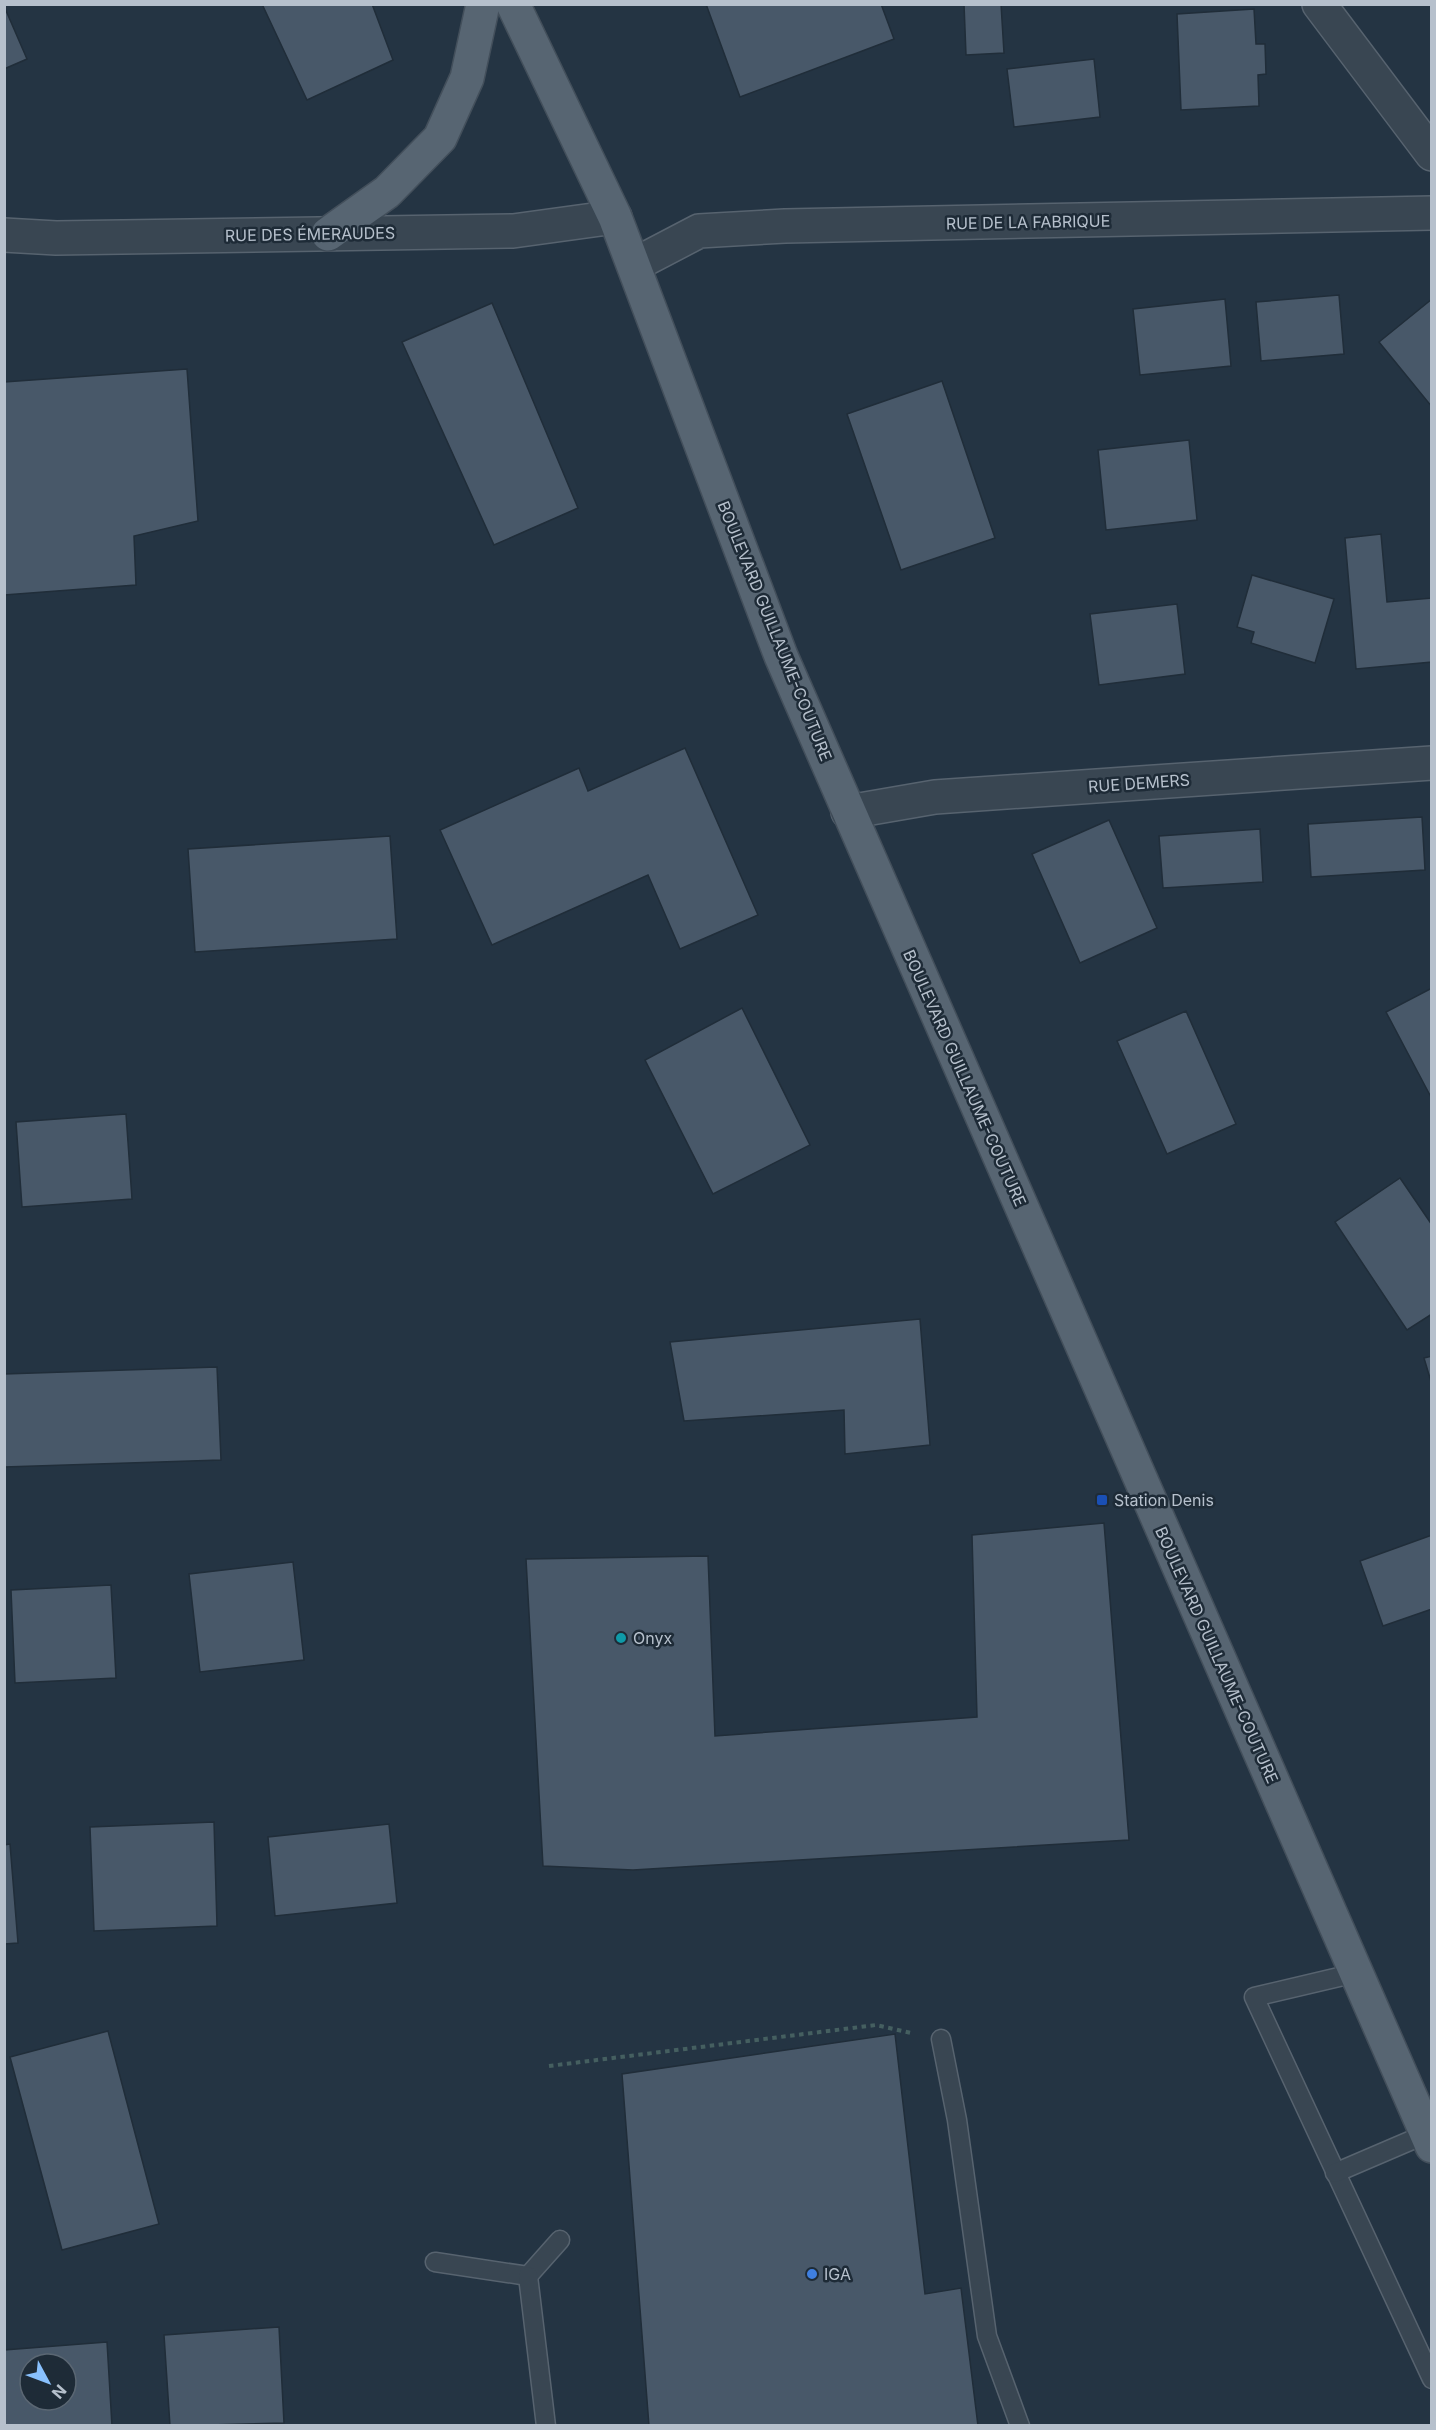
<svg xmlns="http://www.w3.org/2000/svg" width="1436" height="2430" font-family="Inter,sans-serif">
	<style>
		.building { fill: #485869; stroke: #202d39; stroke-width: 1.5; fill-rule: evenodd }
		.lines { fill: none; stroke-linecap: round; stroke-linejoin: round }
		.service-casing { stroke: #57636f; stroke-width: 21 }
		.minor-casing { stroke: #57636f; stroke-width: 36 }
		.tertiary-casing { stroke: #57636f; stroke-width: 36 }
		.primary-casing { stroke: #434f5b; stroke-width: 36 }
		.path { stroke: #455f60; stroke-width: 4; stroke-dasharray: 4.5 4.5; stroke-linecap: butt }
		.service { stroke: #394652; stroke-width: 18 }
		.minor { stroke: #394652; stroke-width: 33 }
		.tertiary { stroke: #394652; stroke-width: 33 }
		.primary { stroke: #576572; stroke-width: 33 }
		.transit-dot { fill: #1a4fb4; stroke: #1e2b37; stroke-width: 2 }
		.culture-dot { fill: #0f9aa8; stroke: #1e2b37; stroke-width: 2 }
		.shop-dot { fill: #3f7fe0; stroke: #1e2b37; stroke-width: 2 }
		.labels { text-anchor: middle; stroke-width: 5; stroke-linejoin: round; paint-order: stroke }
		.street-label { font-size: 16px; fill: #b6c0cc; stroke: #1e2b37 }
		.poi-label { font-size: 16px; fill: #b6c0cc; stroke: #1e2b37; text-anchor: start }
	</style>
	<rect width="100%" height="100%" fill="#243443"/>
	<g class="building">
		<path d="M 262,4 L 372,4 L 393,60 L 307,100 Z"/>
		<path d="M 706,4 L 881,4 L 894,39 L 740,97 Z"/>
		<path d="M 964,4 L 1001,4 L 1004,53 L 966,55 Z"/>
		<path d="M 4,6 L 27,59 L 4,69 Z"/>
		<path d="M 1254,9 L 1256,44 L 1265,44 L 1266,74 L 1258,75 L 1259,106 L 1181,110 L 1177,14 Z"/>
		<path d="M 1094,59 L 1100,117 L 1014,127 L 1007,69 Z"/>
		<path d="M 1339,295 L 1344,354 L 1261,361 L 1256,302 Z"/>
		<path d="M 1225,299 L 1231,366 L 1140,375 L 1133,309 Z"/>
		<path d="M 1432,299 L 1432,407 L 1379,342 Z"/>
		<path d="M 492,303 L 578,508 L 494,545 L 402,342 Z"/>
		<path d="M 187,369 L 198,521 L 134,536 L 136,585 L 4,595 L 4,382 Z"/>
		<path d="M 942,381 L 995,538 L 901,570 L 847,414 Z"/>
		<path d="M 1189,440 L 1197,520 L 1106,530 L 1098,450 Z"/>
		<path d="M 1381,534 L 1387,602 L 1432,598 L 1432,662 L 1356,669 L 1345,538 Z"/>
		<path d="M 1252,575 L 1334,599 L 1315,663 L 1251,643 L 1254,632 L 1237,627 Z"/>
		<path d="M 1177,604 L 1185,674 L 1099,685 L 1090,614 Z"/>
		<path d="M 685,748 L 758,915 L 680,949 L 648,875 L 492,945 L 440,830 L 579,768 L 588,791 Z"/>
		<path d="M 1422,817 L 1425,870 L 1311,877 L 1308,824 Z"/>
		<path d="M 1109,820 L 1157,928 L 1080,963 L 1032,854 Z"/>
		<path d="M 1260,829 L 1263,882 L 1163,888 L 1159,836 Z"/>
		<path d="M 390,836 L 397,939 L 195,952 L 188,849 Z"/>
		<path d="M 1432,988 L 1432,1099 L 1386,1012 Z"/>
		<path d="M 742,1008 L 810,1145 L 713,1194 L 645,1060 Z"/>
		<path d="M 1186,1011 L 1236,1124 L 1167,1154 L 1117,1041 Z"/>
		<path d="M 126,1114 L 132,1199 L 22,1207 L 16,1122 Z"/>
		<path d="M 1400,1178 L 1432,1225 L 1432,1314 L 1407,1330 L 1335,1222 Z"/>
		<path d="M 920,1319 L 930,1445 L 845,1454 L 844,1410 L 684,1421 L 670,1342 Z"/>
		<path d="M 1432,1356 L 1432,1385 L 1424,1358 Z"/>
		<path d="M 217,1367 L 221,1460 L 4,1467 L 4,1374 Z"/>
		<path d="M 1104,1523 L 1129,1840 L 633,1870 L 543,1866 L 526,1559 L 708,1556 L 715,1736 L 977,1717 L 972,1535 Z"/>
		<path d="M 1432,1535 L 1432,1609 L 1383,1626 L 1360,1561 Z"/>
		<path d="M 293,1562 L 304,1660 L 200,1672 L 189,1574 Z"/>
		<path d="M 111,1585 L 116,1678 L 15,1683 L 11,1590 Z"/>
		<path d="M 214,1822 L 217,1926 L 94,1931 L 90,1827 Z"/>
		<path d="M 389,1824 L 397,1903 L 275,1916 L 268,1837 Z"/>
		<path d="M 10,1844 L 18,1943 L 4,1944 L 4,1845 Z"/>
		<path d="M 108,2031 L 159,2224 L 62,2250 L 10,2057 Z"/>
		<path d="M 895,2034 L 925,2294 L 961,2288 L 978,2426 L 649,2426 L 622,2074 Z"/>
		<path d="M 279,2327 L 284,2423 L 170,2426 L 164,2335 Z"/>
		<path d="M 107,2342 L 112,2426 L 4,2426 L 4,2350 ZM 30,2364 L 66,2364 L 66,2400 L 30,2400 Z"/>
	</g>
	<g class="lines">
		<defs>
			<g id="service">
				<path d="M 1356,1973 L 1254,1997 L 1432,2379"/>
				<path d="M 941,2039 L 957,2120 L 987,2336 L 1020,2426"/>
				<path d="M 1335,2173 L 1426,2134"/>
				<path d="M 435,2262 L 528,2276 L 560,2240"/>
				<path d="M 528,2276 L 546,2426"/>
			</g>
			<g id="minor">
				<path d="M 4,235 L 56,238 L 513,231 L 615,217"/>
				<path d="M 634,265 L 699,231 L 785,226 L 1432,213"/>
				<path d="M 848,812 L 935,797 L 1432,763"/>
			</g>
			<path id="tertiary" d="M 1319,4 L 1432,154"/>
			<g id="primary">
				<path d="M 513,4 L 615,217 L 781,656 L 1432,2146"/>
				<path d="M 328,234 L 387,192 L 440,138 L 467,78 L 483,4"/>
			</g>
		</defs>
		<use href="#service" class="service-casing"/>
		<use href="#minor" class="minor-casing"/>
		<use href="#tertiary" class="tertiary-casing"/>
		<use href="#primary" class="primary-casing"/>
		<path class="path" d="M 549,2066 L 876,2025 L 911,2033"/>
		<use href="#service" class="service"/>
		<use href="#minor" class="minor"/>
		<use href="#tertiary" class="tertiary"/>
		<use href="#primary" class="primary"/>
	</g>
	<rect class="transit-dot" x="1096" y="1494" width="12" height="12" rx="3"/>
	<circle class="culture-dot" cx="621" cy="1638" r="6"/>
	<circle class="shop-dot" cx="812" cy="2274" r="6"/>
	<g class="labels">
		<g class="street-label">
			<text transform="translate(1028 222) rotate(-1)" y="6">RUE DE LA FABRIQUE</text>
			<text transform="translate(310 234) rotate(-1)" y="6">RUE DES ÉMERAUDES</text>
			<text transform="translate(775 631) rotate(68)" y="6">BOULEVARD GUILLAUME-COUTURE</text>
			<text transform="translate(1139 783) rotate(-4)" y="6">RUE DEMERS</text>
			<text transform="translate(965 1078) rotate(66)" y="6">BOULEVARD GUILLAUME-COUTURE</text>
			<text transform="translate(1217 1655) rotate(66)" y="6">BOULEVARD GUILLAUME-COUTURE</text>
		</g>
		<g class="poi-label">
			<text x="1114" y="1506">Station Denis</text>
			<text x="633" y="1644">Onyx</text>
			<text x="824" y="2280">IGA</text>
		</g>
	</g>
	<rect width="1436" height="2430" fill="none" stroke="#b6c0cc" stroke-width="12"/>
	<g transform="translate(48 2382) rotate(131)"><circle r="28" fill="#1e2b37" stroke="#5b6773" stroke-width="1.5"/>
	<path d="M0-4.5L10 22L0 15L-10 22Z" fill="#89c1fe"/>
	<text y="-9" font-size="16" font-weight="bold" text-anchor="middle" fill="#b6c0cc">N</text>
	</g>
</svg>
